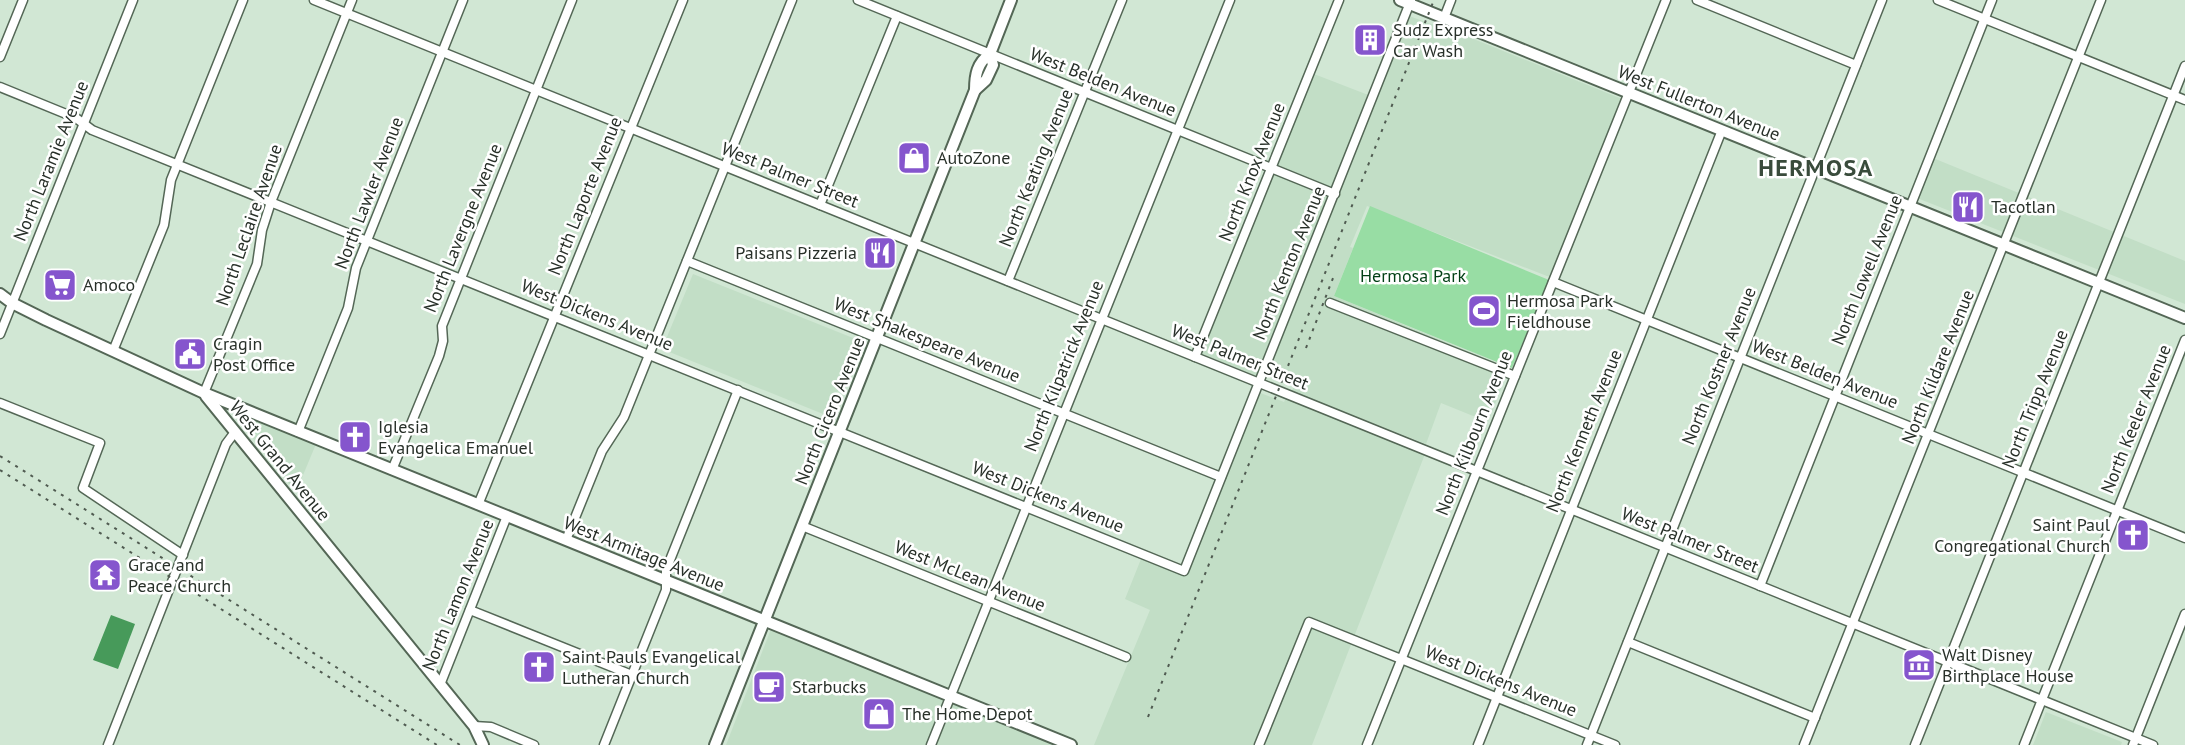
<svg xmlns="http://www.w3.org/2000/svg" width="2185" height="745" font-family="'PT Sans',sans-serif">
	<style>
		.built { fill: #c2dec6 }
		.green { fill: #98dda4 }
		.water { fill: #479a5a }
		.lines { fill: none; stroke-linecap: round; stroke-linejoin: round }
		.minor-casing { stroke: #546756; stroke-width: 11 }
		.major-casing { stroke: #546756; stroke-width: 14 }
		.minor { stroke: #fff; stroke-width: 8 }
		.major { stroke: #fff; stroke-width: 10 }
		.rail { stroke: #505b51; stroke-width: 2; stroke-dasharray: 3 6; stroke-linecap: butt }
		.labels { text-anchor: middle; stroke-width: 5; stroke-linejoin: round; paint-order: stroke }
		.poi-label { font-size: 18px; fill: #283029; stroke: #fff; text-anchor: start }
		.street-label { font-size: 18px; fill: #283029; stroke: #fff }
		.park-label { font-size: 18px; fill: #003f15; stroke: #fff }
		.district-label { font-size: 24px; font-weight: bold; letter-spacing: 1.5px; fill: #394b3b; stroke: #fff }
	</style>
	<rect width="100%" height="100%" fill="#d1e7d4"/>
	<g class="built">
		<path d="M 1409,16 L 1434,25 L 1436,31 L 1439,25 L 1622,99 L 1552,278 L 1367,206 L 1350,247 L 1353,248 L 1334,296 L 1509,368 L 1488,422 L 1441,403 L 1426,444 L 1292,391 L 1294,386 L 1265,375 L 1263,379 L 1200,353 L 1314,74 L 1376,98 Z"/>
		<path d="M 1933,158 L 2185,261 L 2185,304 L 1917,198 Z"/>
		<path d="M 693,274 L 858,340 L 828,416 L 662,349 Z"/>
		<path d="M 1258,392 L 1284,402 L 1286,398 L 1425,454 L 1312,745 L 1094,745 L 1150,610 L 1125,599 L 1141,559 L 1185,575 Z"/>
		<path d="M 249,417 L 316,444 L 296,492 L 241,423 Z"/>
		<path d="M 771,629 L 942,698 L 1056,745 L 726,745 Z"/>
		<path d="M 2046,712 L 2122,742 L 2121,745 L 2033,745 Z"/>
	</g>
	<path class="green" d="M 1370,206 L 1549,280 L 1512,368 L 1334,296 Z"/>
	<path class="water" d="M 111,615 L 135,624 L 118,669 L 93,660 Z"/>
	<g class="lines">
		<defs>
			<g id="minor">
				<path d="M 314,0 L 2153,745"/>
				<path d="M 858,0 L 1335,194"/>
				<path d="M 1697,0 L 1856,65"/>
				<path d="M 1938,0 L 2185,100"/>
				<path d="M 1444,18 L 1451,0"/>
				<path d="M 0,57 L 23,0"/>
				<path d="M 0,87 L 76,118 L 92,130 L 1184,571 L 1411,0"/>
				<path d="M 820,205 L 897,16"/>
				<path d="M 687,261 L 1221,477"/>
				<path d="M 1008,281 L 1122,0"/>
				<path d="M 1553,282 L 2185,538"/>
				<path d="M 1330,303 L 1515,376"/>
				<path d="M 0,334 L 133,0"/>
				<path d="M 113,351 L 164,225 L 171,180 L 243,0"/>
				<path d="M 1195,357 L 1339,0"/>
				<path d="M 204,393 L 257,264 L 262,230 L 271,202 L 352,0"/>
				<path d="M 0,403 L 100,443 L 83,488 L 183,555"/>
				<path d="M 298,432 L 348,308 L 356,268 L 463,0"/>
				<path d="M 392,470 L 439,356 L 443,341 L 442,326 L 572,0"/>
				<path d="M 478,505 L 683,0"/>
				<path d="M 802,526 L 1126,657"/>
				<path d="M 566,540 L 602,451 L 624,417 L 792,0"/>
				<path d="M 1760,586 L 1992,0"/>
				<path d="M 470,610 L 632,675"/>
				<path d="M 1628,642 L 1815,718"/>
				<path d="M 440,685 L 507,516"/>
				<path d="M 474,726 L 491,727 L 534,745"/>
				<path d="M 108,745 L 226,444 L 235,432"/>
				<path d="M 604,745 L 666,590 L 666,570 L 738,390"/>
				<path d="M 931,745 L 1230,0"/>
				<path d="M 1259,745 L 1309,622 L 1615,745"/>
				<path d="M 1367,745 L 1666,0"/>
				<path d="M 1478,745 L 1722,130"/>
				<path d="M 1587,745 L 1882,0"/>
				<path d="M 1804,745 L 2101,0"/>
				<path d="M 1915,745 L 2185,66"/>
				<path d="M 2024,745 L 2185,340"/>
				<path d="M 2133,745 L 2185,614"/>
			</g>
			<g id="major">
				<path d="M 1400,0 L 2185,318"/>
				<path d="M 975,90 L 986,80 L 993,65 L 990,54 L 1011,0"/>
				<path d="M 0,294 L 12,303 L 46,320 L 204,393 L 1071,745"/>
				<path d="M 206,396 L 474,726 L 483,745"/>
				<path d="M 715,745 L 975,90 C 975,75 977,63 990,54"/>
			</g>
		</defs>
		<use href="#minor" class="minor-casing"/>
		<use href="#major" class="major-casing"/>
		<use href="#minor" class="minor"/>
		<use href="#major" class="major"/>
		<g class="rail">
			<path d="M 1306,348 L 1333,278"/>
			<path d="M 0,456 L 460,745"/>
			<path d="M 0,470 L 437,745"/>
			<path d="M 1148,717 L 1434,0"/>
		</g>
	</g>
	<defs>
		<symbol id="building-square" viewBox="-11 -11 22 22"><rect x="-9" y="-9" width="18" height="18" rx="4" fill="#8555cd" stroke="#fff"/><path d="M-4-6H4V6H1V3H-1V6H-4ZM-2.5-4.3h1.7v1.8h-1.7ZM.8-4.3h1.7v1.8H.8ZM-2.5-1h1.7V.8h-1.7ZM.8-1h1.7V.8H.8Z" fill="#fff"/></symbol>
		<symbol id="shop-square" viewBox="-11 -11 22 22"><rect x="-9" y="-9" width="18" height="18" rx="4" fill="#8555cd" stroke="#fff"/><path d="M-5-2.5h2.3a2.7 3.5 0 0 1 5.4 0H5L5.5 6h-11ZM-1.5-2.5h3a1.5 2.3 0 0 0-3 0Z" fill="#fff"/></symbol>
		<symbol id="restaurant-square" viewBox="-11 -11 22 22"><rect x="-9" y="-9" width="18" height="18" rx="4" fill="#8555cd" stroke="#fff"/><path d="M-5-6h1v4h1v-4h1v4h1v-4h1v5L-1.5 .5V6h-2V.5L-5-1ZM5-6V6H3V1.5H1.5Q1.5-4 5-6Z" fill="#fff"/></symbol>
		<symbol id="supermarket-square" viewBox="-11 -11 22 22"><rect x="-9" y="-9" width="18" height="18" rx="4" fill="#8555cd" stroke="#fff"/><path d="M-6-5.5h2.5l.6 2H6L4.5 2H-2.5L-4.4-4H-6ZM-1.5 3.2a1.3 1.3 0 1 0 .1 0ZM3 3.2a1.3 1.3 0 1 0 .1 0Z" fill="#fff"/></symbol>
		<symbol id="stadium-square" viewBox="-11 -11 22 22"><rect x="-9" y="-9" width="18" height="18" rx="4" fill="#8555cd" stroke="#fff"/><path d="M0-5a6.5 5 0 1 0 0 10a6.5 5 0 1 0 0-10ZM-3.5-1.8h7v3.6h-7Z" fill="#fff"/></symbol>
		<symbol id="civic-square" viewBox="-11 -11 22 22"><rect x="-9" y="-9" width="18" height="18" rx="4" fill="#8555cd" stroke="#fff"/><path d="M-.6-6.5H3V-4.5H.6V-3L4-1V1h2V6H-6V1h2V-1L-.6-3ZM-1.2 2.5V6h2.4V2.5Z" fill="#fff"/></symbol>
		<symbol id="church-square" viewBox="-11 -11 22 22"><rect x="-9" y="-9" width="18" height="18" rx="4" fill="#8555cd" stroke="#fff"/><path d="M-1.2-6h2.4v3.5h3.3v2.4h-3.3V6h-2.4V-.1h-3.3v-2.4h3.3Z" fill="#fff"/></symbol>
		<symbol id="temple-square" viewBox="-11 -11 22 22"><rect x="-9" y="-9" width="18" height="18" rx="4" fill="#8555cd" stroke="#fff"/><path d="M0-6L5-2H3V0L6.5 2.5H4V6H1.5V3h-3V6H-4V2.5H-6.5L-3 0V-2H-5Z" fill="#fff"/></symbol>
		<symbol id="museum-square" viewBox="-11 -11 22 22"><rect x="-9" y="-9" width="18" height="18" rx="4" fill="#8555cd" stroke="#fff"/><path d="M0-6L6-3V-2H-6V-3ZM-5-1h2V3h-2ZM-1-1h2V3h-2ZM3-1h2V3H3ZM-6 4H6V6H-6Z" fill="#fff"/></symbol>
		<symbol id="cafe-square" viewBox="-11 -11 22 22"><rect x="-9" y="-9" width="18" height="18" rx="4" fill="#8555cd" stroke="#fff"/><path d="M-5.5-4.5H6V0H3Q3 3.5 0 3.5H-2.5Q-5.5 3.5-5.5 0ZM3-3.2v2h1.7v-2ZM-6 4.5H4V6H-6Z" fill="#fff"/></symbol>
	</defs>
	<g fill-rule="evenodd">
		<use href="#building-square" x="1351" y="21" width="38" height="38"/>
		<use href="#shop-square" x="895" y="139" width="38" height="38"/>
		<use href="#restaurant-square" x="1949" y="188" width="38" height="38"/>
		<use href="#restaurant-square" x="861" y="234" width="38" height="38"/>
		<use href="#supermarket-square" x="41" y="266" width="38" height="38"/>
		<use href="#stadium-square" x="1465" y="292" width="38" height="38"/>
		<use href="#civic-square" x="171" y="335" width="38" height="38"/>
		<use href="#church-square" x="336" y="418" width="38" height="38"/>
		<use href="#church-square" x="2114" y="516" width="38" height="38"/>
		<use href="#temple-square" x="86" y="556" width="38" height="38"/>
		<use href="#museum-square" x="1900" y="646" width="38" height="38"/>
		<use href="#church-square" x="520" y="648" width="38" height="38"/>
		<use href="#cafe-square" x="750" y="668" width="38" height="38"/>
		<use href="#shop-square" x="860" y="695" width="38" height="38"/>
	</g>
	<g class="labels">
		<g class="poi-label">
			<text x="1393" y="36">Sudz Express<tspan x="1393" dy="21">Car Wash</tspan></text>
			<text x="937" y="164">AutoZone</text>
			<text x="1991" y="213">Tacotlan</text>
			<text x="857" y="259" text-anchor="end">Paisans Pizzeria</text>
			<text x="83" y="291">Amoco</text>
			<text x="1507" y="307">Hermosa Park<tspan x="1507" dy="21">Fieldhouse</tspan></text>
			<text x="213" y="350">Cragin<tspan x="213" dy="21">Post Office</tspan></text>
			<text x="378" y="433">Iglesia<tspan x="378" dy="21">Evangelica Emanuel</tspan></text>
			<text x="2110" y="531" text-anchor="end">Saint Paul<tspan x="2110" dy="21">Congregational Church</tspan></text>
			<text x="128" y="571">Grace and<tspan x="128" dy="21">Peace Church</tspan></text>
			<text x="1942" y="661">Walt Disney<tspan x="1942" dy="21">Birthplace House</tspan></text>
			<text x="562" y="663">Saint Pauls Evangelical<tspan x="562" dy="21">Lutheran Church</tspan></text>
			<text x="792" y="693">Starbucks</text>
			<text x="902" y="720">The Home Depot</text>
		</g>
		<g class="street-label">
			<text transform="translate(1103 82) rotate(22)" y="6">West Belden Avenue</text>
			<text transform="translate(1699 103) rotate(22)" y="6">West Fullerton Avenue</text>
			<text transform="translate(51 161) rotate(-68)" y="6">North Laramie Avenue</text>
			<text transform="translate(1036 168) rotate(-68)" y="6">North Keating Avenue</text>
			<text transform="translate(1252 172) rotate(-68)" y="6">North Knox Avenue</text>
			<text transform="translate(790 175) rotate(22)" y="6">West Palmer Street</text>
			<text transform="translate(369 193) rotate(-69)" y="6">North Lawler Avenue</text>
			<text transform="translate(585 196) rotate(-68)" y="6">North Laporte Avenue</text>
			<text transform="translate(249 225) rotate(-71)" y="6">North Leclaire Avenue</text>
			<text transform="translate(463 228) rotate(-68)" y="6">North Lavergne Avenue</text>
			<text transform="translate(1289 263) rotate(-68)" y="6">North Kenton Avenue</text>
			<text transform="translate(1867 270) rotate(-68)" y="6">North Lowell Avenue</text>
			<text transform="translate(597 315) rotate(22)" y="6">West Dickens Avenue</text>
			<text transform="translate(927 340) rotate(22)" y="6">West Shakespeare Avenue</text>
			<text transform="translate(1240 357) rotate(22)" y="6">West Palmer Street</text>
			<text transform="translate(1064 366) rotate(-68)" y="6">North Kilpatrick Avenue</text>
			<text transform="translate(1719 366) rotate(-68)" y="6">North Kostner Avenue</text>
			<text transform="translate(1938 367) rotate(-68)" y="6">North Kildare Avenue</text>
			<text transform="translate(1825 374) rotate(22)" y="6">West Belden Avenue</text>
			<text transform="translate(2035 399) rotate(-68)" y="6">North Tripp Avenue</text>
			<text transform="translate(830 411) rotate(-68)" y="6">North Cicero Avenue</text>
			<text transform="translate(2136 419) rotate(-68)" y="6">North Keeler Avenue</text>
			<text transform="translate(1584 431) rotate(-68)" y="6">North Kenneth Avenue</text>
			<text transform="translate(1474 433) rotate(-68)" y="6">North Kilbourn Avenue</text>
			<text transform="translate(280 461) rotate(51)" y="6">West Grand Avenue</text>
			<text transform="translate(1048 497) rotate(22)" y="6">West Dickens Avenue</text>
			<text transform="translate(1690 540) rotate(22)" y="6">West Palmer Street</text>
			<text transform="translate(644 554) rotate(22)" y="6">West Armitage Avenue</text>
			<text transform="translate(970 576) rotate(22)" y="6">West McLean Avenue</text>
			<text transform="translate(458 595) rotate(-68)" y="6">North Lamon Avenue</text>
			<text transform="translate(1501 681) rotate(22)" y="6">West Dickens Avenue</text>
		</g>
		<g class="park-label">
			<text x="1413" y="282">Hermosa Park</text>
		</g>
		<g class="district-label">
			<text x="1816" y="176">HERMOSA</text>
		</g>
	</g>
</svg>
